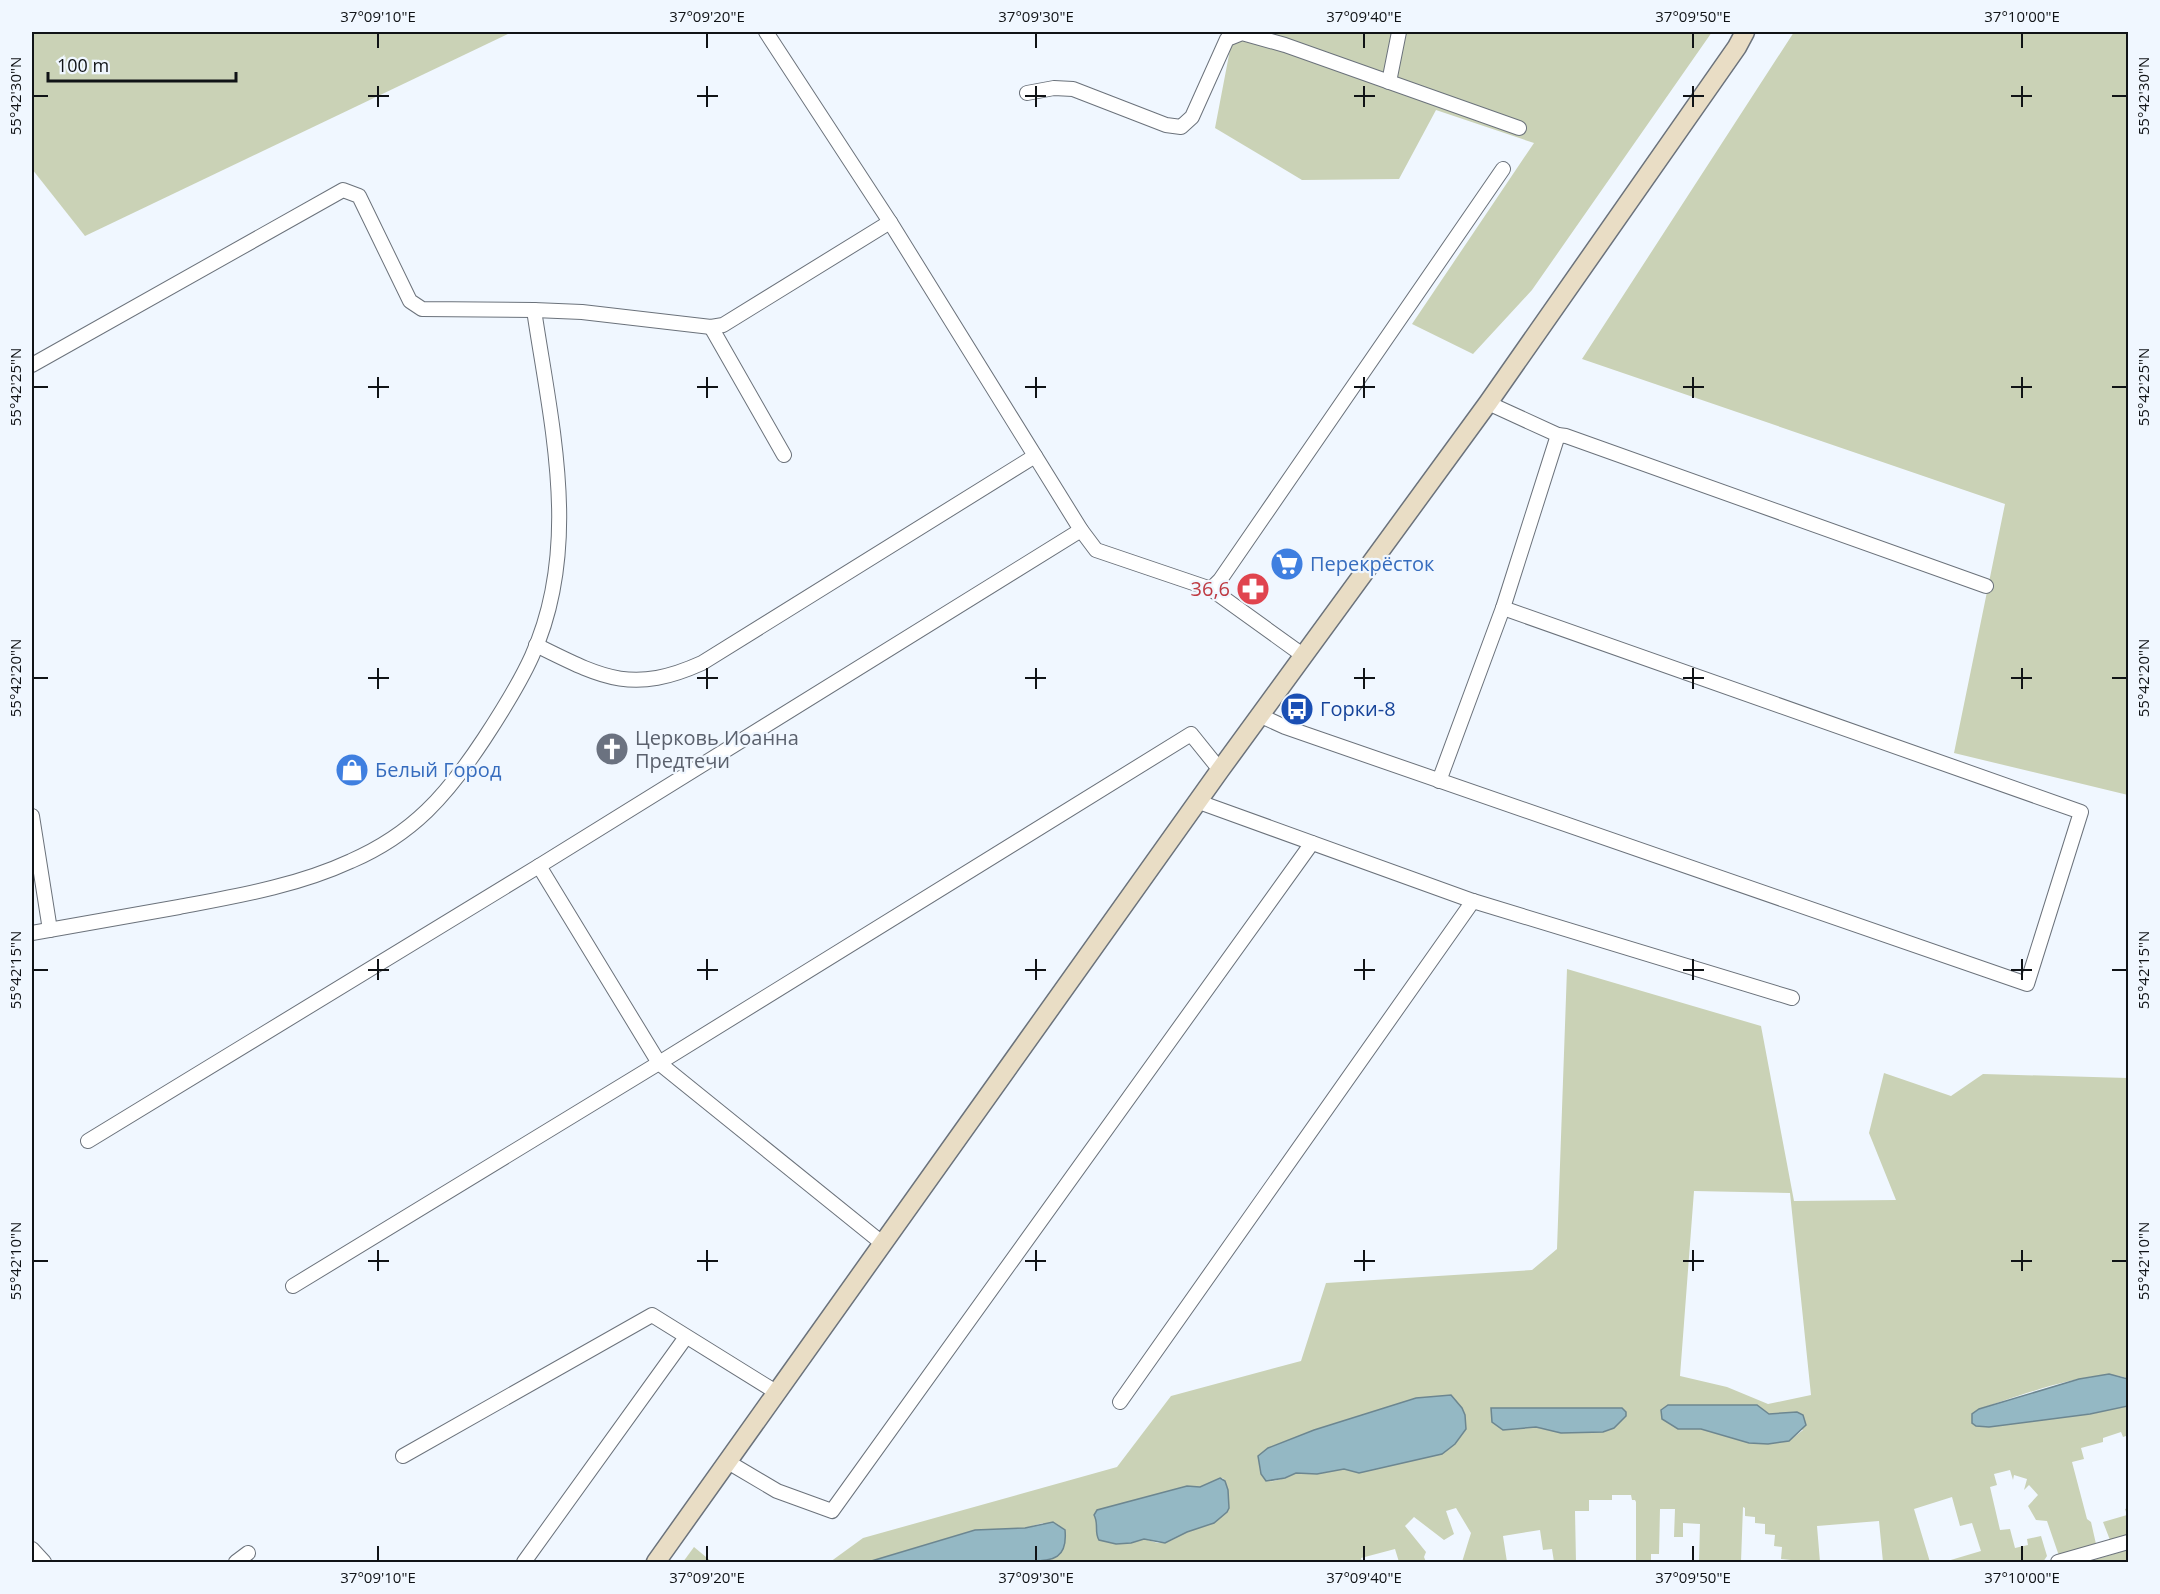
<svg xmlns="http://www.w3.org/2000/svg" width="2160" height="1594" font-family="'Open Sans',sans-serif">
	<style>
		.green { fill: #cad2b6; fill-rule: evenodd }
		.water { fill: #94b8c4; stroke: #6c8690; stroke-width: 1.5 }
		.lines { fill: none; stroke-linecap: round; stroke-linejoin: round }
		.street-casing { stroke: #6b727b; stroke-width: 16 }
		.secondary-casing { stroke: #6b727b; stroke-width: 21 }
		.street { stroke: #fff; stroke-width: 14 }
		.secondary { stroke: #e9ddc5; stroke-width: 18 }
		.ticks { fill: none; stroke: #101316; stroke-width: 2 }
		.labels { text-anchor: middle; stroke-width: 4.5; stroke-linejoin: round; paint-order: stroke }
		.shop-label { font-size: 20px; fill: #366cbe; stroke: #f0f7ff; text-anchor: start }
		.health-label { font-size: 20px; fill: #be3a42; stroke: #f0f7ff; text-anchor: end }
		.transit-label { font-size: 20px; fill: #164399; stroke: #f0f7ff; text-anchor: start }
		.worship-label { font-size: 20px; fill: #5b616d; stroke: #f0f7ff; text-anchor: start }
		.neatline { fill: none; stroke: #101316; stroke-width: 2 }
		.ticks-label { font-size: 15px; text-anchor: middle; fill: #101316 }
	</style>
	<rect width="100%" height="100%" fill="#f0f7ff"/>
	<g class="green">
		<path d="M 32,32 L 512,32 L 85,236 L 32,169 Z"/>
		<path d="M 1228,32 L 1712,32 L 1532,290 L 1473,354 L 1412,324 L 1534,143 L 1436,110 L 1399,179 L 1302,180 L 1215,128 L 1233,34 Z"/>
		<path d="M 1794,32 L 2128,32 L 2128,795 L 1954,753 L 2005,504 L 1582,359 Z"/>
		<path d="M 1567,969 L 1761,1026 L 1794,1201 L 1896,1200 L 1869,1133 L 1884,1073 L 1951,1096 L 1983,1074 L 2128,1078 L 2128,1379 C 2101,1364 2011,1399 1979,1409 L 1972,1414 L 2046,1419 L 2090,1414 L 2128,1406 L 2128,1441 L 2126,1436 L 2123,1437 L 2121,1432 L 2103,1438 L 2103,1442 L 2081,1448 L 2084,1459 L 2072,1462 L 2087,1519 L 2091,1522 L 2096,1544 L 2059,1555 L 2058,1553 L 2047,1521 L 2036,1520 L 2028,1506 L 2038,1495 L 2029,1485 L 2024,1490 L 2027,1479 L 2014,1475 L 2013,1480 L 2010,1470 L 1994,1474 L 1997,1485 L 1990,1487 L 2000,1530 L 2010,1529 L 2015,1548 L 2028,1545 L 2027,1539 L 2041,1536 L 2047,1556 L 2043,1562 L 1944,1562 L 1981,1551 L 1972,1523 L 1960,1526 L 1952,1497 L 1914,1509 L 1930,1562 L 1883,1562 L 1879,1521 L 1817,1526 L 1820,1562 L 1791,1562 L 1791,1560 L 1781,1559 L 1782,1547 L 1774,1546 L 1775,1535 L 1765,1534 L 1765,1524 L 1755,1523 L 1755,1517 L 1745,1516 L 1745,1508 L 1743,1507 L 1741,1562 L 1699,1562 L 1700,1524 L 1683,1523 L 1683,1537 L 1674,1537 L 1675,1509 L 1660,1509 L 1659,1554 L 1651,1554 L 1651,1562 L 1636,1562 L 1636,1502 L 1635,1500 L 1632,1500 L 1631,1495 L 1612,1495 L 1612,1500 L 1589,1500 L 1589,1511 L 1575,1511 L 1576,1562 L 1554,1562 L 1552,1549 L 1543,1550 L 1540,1530 L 1503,1536 L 1507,1562 L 1462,1562 L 1471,1533 L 1456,1508 L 1446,1511 L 1454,1534 L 1444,1540 L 1414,1517 L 1405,1526 L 1426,1552 L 1424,1557 L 1426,1562 L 1399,1562 L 1395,1549 L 1361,1558 L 1362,1562 L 1025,1562 L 1050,1560 L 1043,1523 L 1025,1528 L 975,1530 L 868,1562 L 830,1562 L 863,1538 L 1117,1467 L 1171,1396 L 1301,1361 L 1326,1283 L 1532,1270 L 1557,1249 ZM 1694,1191 L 1790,1193 L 1811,1395 L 1768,1404 L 1727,1387 L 1680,1376 ZM 1669,1405 L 1757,1405 L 1769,1414 L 1774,1414 L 1803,1430 L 1789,1441 L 1749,1443 L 1701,1429 L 1678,1429 L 1662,1419 L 1661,1410 ZM 1462,1408 L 1374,1469 L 1359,1473 L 1344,1469 L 1317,1474 L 1296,1473 L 1285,1478 L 1270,1482 ZM 1573,1408 L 1575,1432 L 1561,1433 L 1536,1427 ZM 1220,1478 L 1223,1478 L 1228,1490 L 1229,1508 L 1227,1512 L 1214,1523 L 1187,1532 L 1170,1541 L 1158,1543 L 1144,1539 L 1131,1543 L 1115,1544 L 1099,1540 L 1096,1530 L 1097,1520 L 1145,1498 L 1187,1486 L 1200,1487 Z"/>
		<path d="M 2128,1508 L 2128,1537 L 2110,1540 L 2103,1522 L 2127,1515 L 2125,1509 Z"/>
		<path d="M 694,1547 L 712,1562 L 683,1562 Z"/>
		<path d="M 2128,1550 L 2128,1562 L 2087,1562 L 2124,1551 Z"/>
	</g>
	<g class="water">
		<path d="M 2109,1374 L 2128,1379 L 2128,1406 L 2090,1414 L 1989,1427 L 1976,1426 L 1972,1423 L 1972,1414 L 1979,1409 L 2079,1379 Z"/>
		<path d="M 1451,1395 L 1462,1408 L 1465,1415 L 1466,1429 L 1455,1444 L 1442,1454 L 1359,1473 L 1344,1469 L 1317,1474 L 1296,1473 L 1285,1478 L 1266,1481 L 1261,1474 L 1258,1456 L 1268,1448 L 1314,1430 L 1416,1398 Z"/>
		<path d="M 1668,1405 L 1757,1405 L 1769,1414 L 1797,1412 L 1803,1415 L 1806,1425 L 1789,1441 L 1768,1444 L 1749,1443 L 1701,1429 L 1678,1429 L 1662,1419 L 1661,1410 Z"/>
		<path d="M 1491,1408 L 1622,1408 L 1626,1412 L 1626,1416 L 1614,1428 L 1603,1432 L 1561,1433 L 1536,1427 L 1503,1430 L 1492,1422 Z"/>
		<path d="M 1220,1478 L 1225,1481 L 1228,1490 L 1229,1508 L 1227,1512 L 1214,1523 L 1187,1532 L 1165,1543 L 1144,1539 L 1131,1543 L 1116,1544 L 1099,1540 C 1094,1532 1099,1524 1094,1515 L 1097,1510 L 1187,1486 L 1200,1487 Z"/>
		<path d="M 1053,1522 L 1065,1530 C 1068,1562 1050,1560 1025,1562 L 868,1562 L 975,1530 L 1025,1528 Z"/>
	</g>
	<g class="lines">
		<defs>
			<g id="street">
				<path d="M 766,32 L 890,222 L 1081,530 L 1096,550 L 1211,589 L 1220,580 L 1503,169"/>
				<path d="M 1389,82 L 1399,32"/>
				<path d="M 1027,93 L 1054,88 L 1073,89 L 1166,125 L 1181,127 L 1192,117 L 1227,39 L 1242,33 L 1285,45 L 1519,128"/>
				<path d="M 711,327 L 784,455"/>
				<path d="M 32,365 L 343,190 L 359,196 L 410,301 L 422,309 L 534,310 L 582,312 L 711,327 L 723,325 L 890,222"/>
				<path d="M 1488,403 L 1558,435 L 1566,436 L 1986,586"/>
				<path d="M 1211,589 L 1304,656"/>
				<path d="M 536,645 C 601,677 631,695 702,663 L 1035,456"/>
				<path d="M 1261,716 L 1285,727 L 2027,984 L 2081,812 L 1503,608"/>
				<path d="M 1439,781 L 1503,608 L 1558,435"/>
				<path d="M 1199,802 L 1473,901 L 1792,998"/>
				<path d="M 32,816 L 50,930"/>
				<path d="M 539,866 L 659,1063 L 882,1243"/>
				<path d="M 32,933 C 81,924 130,916 179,907 C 237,896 297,886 351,861 C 413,834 447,795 484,739 C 501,713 519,685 532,656 C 582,546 551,424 534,310"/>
				<path d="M 88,1141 L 539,866 L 1081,530"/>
				<path d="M 293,1286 L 659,1063 L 1191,734 L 1220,770"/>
				<path d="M 1120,1402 L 1473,901"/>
				<path d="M 403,1456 L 652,1315 L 776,1392"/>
				<path d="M 728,1462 L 777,1491 L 832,1511 L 1312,843"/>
				<path d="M 32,1549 L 44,1562"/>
				<path d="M 236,1562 L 248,1553"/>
				<path d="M 524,1562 L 686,1337"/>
				<path d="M 2058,1562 L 2128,1542"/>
			</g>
			<path id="secondary" d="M 656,1562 L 1220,770 L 1488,403 L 1737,47 L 1745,32"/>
		</defs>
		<use href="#street" class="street-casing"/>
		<use href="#secondary" class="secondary-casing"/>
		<use href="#street" class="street"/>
		<use href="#secondary" class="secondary"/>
	</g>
	<path class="ticks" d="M 378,33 L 378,48M 707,33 L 707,48M 1036,33 L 1036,48M 1364,33 L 1364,48M 1693,33 L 1693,48M 2022,33 L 2022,48M 378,86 L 378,107M 707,86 L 707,107M 1036,86 L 1036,107M 1364,86 L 1364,107M 1693,86 L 1693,107M 2022,86 L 2022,107M 33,96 L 48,96M 368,96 L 389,96M 697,96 L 718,96M 1025,96 L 1046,96M 1354,96 L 1375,96M 1683,96 L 1704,96M 2011,96 L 2032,96M 2112,96 L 2127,96M 378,377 L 378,398M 707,377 L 707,398M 1036,377 L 1036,398M 1364,377 L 1364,398M 1693,377 L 1693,398M 2022,377 L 2022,398M 33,387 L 48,387M 368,387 L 389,387M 697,387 L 718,387M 1025,387 L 1046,387M 1354,387 L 1375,387M 1683,387 L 1704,387M 2011,387 L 2032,387M 2112,387 L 2127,387M 378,668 L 378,689M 707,668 L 707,689M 1036,668 L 1036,689M 1364,668 L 1364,689M 1693,668 L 1693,689M 2022,668 L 2022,689M 33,678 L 48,678M 368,678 L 389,678M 697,678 L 718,678M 1025,678 L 1046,678M 1354,678 L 1375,678M 1683,678 L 1704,678M 2011,678 L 2032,678M 2112,678 L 2127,678M 378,959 L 378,980M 707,959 L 707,980M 1036,959 L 1036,980M 1364,959 L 1364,980M 1693,959 L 1693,980M 2022,959 L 2022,980M 33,970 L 48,970M 368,970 L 389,970M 697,970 L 718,970M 1025,970 L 1046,970M 1354,970 L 1375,970M 1683,970 L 1704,970M 2011,970 L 2032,970M 2112,970 L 2127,970M 378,1250 L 378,1271M 707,1250 L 707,1271M 1036,1250 L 1036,1271M 1364,1250 L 1364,1271M 1693,1250 L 1693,1271M 2022,1250 L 2022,1271M 33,1261 L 48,1261M 368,1261 L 389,1261M 697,1261 L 718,1261M 1025,1261 L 1046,1261M 1354,1261 L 1375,1261M 1683,1261 L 1704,1261M 2011,1261 L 2032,1261M 2112,1261 L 2127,1261M 378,1546 L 378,1561M 707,1546 L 707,1561M 1036,1546 L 1036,1561M 1364,1546 L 1364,1561M 1693,1546 L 1693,1561M 2022,1546 L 2022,1561"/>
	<defs>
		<symbol id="supermarket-disc" viewBox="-11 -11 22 22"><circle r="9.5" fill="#3f7fe0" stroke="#f0f7ff"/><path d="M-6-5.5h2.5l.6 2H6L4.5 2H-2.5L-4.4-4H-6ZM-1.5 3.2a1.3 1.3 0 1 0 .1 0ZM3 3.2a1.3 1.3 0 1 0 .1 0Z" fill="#fff"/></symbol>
		<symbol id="pharmacy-disc" viewBox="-11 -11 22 22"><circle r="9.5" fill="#e0444e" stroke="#f0f7ff"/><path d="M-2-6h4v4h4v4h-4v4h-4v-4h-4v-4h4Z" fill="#fff"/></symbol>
		<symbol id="bus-disc" viewBox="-11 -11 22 22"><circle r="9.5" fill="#1a4fb4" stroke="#f0f7ff"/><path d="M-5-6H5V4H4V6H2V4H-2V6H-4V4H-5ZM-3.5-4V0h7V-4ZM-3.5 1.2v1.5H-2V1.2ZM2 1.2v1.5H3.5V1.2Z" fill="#fff"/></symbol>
		<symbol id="church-disc" viewBox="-11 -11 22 22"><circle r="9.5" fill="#6b7280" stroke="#f0f7ff"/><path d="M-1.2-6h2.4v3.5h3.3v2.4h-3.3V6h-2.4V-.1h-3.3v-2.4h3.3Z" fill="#fff"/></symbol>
		<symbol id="shop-disc" viewBox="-11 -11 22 22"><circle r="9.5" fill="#3f7fe0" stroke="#f0f7ff"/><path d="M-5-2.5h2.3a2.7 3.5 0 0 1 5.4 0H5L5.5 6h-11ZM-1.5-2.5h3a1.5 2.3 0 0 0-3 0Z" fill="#fff"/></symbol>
	</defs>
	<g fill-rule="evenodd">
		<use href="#supermarket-disc" x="1268" y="545" width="38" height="38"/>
		<use href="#pharmacy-disc" x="1234" y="570" width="38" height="38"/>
		<use href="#bus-disc" x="1278" y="690" width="38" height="38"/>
		<use href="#church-disc" x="593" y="730" width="38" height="38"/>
		<use href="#shop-disc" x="333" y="751" width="38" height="38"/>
	</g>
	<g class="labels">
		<g class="shop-label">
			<text x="1310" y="571">Перекрёсток</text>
			<text x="375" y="777">Белый Город</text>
		</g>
		<g class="health-label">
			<text x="1230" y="596">36,6</text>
		</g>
		<g class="transit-label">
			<text x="1320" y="716">Горки-8</text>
		</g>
		<g class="worship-label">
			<text x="635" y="745">Церковь Иоанна<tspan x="635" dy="23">Предтечи</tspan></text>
		</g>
	</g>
	<rect width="2160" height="1594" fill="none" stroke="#f0f7ff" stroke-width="66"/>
	<path d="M48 72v9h188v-9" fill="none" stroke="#101316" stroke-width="3"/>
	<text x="57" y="72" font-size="18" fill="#101316" stroke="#f0f7ff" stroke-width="4.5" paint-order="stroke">100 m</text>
	<rect x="33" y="33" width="2094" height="1528" class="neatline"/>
	<g class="ticks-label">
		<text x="378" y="22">37°09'10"E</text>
		<text x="707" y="22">37°09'20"E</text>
		<text x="1036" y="22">37°09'30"E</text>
		<text x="1364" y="22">37°09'40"E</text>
		<text x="1693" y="22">37°09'50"E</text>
		<text x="2022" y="22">37°10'00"E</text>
		<text transform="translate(16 96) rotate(-90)" y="5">55°42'30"N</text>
		<text transform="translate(2144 96) rotate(-90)" y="5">55°42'30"N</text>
		<text transform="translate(16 387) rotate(-90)" y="5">55°42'25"N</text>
		<text transform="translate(2144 387) rotate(-90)" y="5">55°42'25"N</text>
		<text transform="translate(16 678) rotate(-90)" y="5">55°42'20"N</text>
		<text transform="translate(2144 678) rotate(-90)" y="5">55°42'20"N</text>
		<text transform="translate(16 970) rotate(-90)" y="5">55°42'15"N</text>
		<text transform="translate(2144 970) rotate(-90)" y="5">55°42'15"N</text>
		<text transform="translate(16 1261) rotate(-90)" y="5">55°42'10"N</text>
		<text transform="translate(2144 1261) rotate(-90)" y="5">55°42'10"N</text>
		<text x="378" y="1583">37°09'10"E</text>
		<text x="707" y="1583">37°09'20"E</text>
		<text x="1036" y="1583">37°09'30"E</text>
		<text x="1364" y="1583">37°09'40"E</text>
		<text x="1693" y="1583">37°09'50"E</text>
		<text x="2022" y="1583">37°10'00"E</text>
	</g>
</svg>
